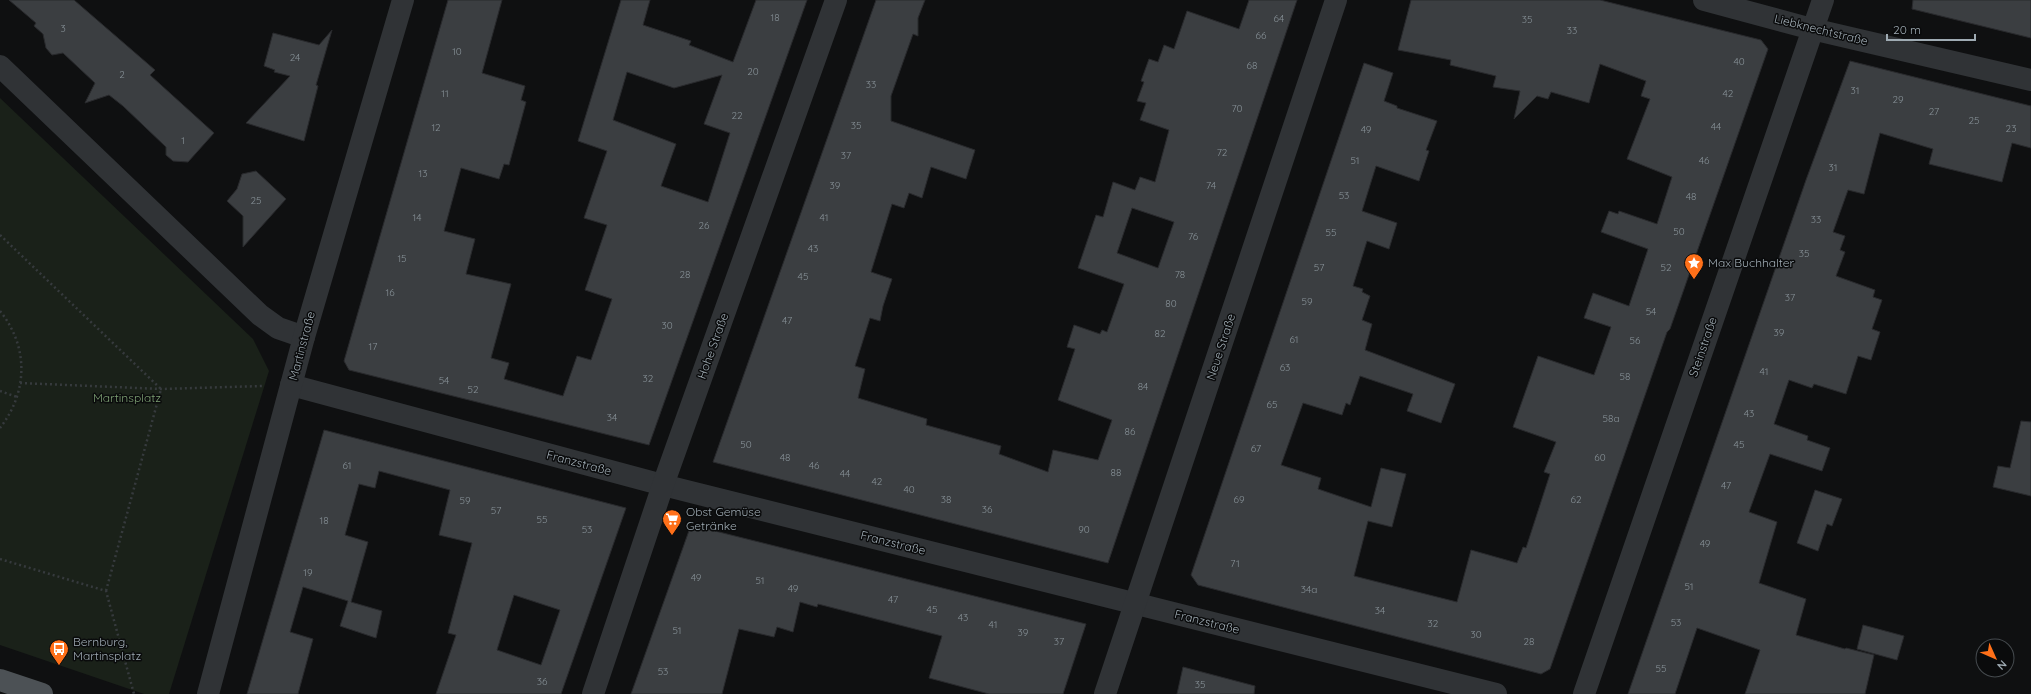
<svg xmlns="http://www.w3.org/2000/svg" width="2031" height="694" font-family="Quicksand,sans-serif">
	<style>
		.green { fill: #1a2119 }
		.building { fill: #3b3e41; stroke: #292a2d; fill-rule: evenodd }
		.lines { fill: none; stroke-linecap: round; stroke-linejoin: round }
		.path { stroke: #363a3d; stroke-width: 2.5; stroke-dasharray: 2 3; stroke-linecap: butt }
		.minor { stroke: #303336; stroke-width: 22 }
		.major { stroke: #4c5155; stroke-width: 22 }
		.labels { text-anchor: middle; stroke-width: 3; stroke-linejoin: round; paint-order: stroke }
		.number-label { font-size: 10px; fill: #869096 }
		.street-label { font-size: 12px; fill: #9fabb3; stroke: #0a0b0c }
		.poi-label { font-size: 12px; fill: #9fabb3; stroke: #0a0b0c; text-anchor: start }
		.park-label { font-size: 12px; fill: #7ea174; stroke: #0a0b0c }
	</style>
	<rect width="100%" height="100%" fill="#0f1011"/>
	<path class="green" d="M 0,98 L 253,339 L 269,371 L 169,694 L 144,694 L 0,645 Z"/>
	<g class="building">
		<path d="M 9,0 L 74,0 L 155,70 L 150,75 L 214,133 L 188,162 L 173,161 L 166,155 L 166,147 L 123,106 L 109,95 L 85,103 L 95,83 L 63,53 L 52,55 L 46,48 L 43,34 L 34,26 L 36,23 Z"/>
		<path d="M 448,0 L 502,0 L 482,73 L 525,86 L 521,100 L 526,102 L 509,165 L 504,164 L 499,179 L 461,168 L 444,231 L 475,239 L 466,274 L 511,284 L 491,358 L 509,363 L 504,379 L 563,396 L 577,356 L 591,360 L 612,299 L 585,290 L 607,225 L 584,218 L 607,151 L 578,141 L 621,0 L 650,0 L 643,25 L 691,41 L 689,45 L 733,62 L 756,0 L 807,0 L 649,445 L 349,370 L 344,361 ZM 627,72 L 674,88 L 722,75 L 704,124 L 730,133 L 708,202 L 661,186 L 676,144 L 613,120 Z"/>
		<path d="M 876,0 L 925,0 L 918,18 L 918,36 L 913,34 L 891,96 L 891,121 L 975,150 L 966,179 L 931,167 L 922,198 L 909,193 L 904,208 L 892,204 L 871,272 L 892,279 L 883,306 L 880,321 L 870,318 L 855,366 L 865,369 L 858,398 L 927,419 L 926,425 L 1001,446 L 999,454 L 1048,472 L 1053,450 L 1098,460 L 1112,420 L 1058,400 L 1075,349 L 1067,347 L 1074,325 L 1100,334 L 1102,330 L 1107,332 L 1124,284 L 1078,268 L 1096,215 L 1103,217 L 1113,182 L 1135,190 L 1140,177 L 1155,182 L 1169,130 L 1140,120 L 1146,103 L 1137,101 L 1144,82 L 1141,81 L 1149,59 L 1158,62 L 1164,45 L 1174,49 L 1187,11 L 1239,29 L 1249,0 L 1297,0 L 1108,563 L 713,462 ZM 1132,208 L 1174,222 L 1158,268 L 1117,253 Z"/>
		<path d="M 1411,0 L 1600,0 L 1761,40 L 1768,49 L 1670,329 L 1667,332 L 1550,669 L 1541,674 L 1198,585 L 1191,575 L 1364,63 L 1393,73 L 1384,101 L 1397,106 L 1397,108 L 1437,121 L 1426,150 L 1429,151 L 1419,181 L 1376,166 L 1362,211 L 1397,223 L 1389,249 L 1367,241 L 1353,286 L 1363,289 L 1362,292 L 1370,296 L 1362,320 L 1372,324 L 1365,350 L 1455,384 L 1441,423 L 1407,411 L 1413,394 L 1360,376 L 1350,405 L 1346,403 L 1342,415 L 1303,403 L 1281,465 L 1321,478 L 1318,489 L 1371,507 L 1381,468 L 1406,474 L 1392,527 L 1368,521 L 1354,576 L 1457,602 L 1471,550 L 1517,563 L 1523,547 L 1526,548 L 1550,474 L 1544,472 L 1556,442 L 1513,427 L 1538,356 L 1594,375 L 1611,327 L 1584,318 L 1593,293 L 1629,306 L 1648,249 L 1601,232 L 1609,211 L 1618,214 L 1619,211 L 1657,224 L 1672,177 L 1627,159 L 1650,99 L 1641,96 L 1646,81 L 1600,64 L 1589,103 L 1551,92 L 1548,99 L 1537,96 L 1514,119 L 1520,91 L 1493,87 L 1496,76 L 1450,65 L 1451,60 L 1398,50 Z"/>
		<path d="M 1913,0 L 2031,0 L 2031,38 L 1912,9 Z"/>
		<path d="M 332,30 L 316,85 L 318,86 L 304,141 L 246,123 L 290,76 L 274,72 L 275,70 L 264,66 L 273,33 L 319,45 Z"/>
		<path d="M 1850,61 L 2031,106 L 2031,148 L 2012,143 L 2002,182 L 1929,164 L 1933,149 L 1880,133 L 1864,194 L 1848,190 L 1833,232 L 1845,236 L 1840,250 L 1845,252 L 1836,276 L 1875,290 L 1873,297 L 1882,300 L 1872,329 L 1880,332 L 1871,360 L 1858,356 L 1846,394 L 1814,384 L 1812,388 L 1789,380 L 1774,424 L 1808,436 L 1807,440 L 1830,448 L 1822,471 L 1770,454 L 1749,512 L 1777,522 L 1759,583 L 1806,599 L 1796,635 L 1845,649 L 1846,648 L 1874,655 L 1865,694 L 1745,694 L 1760,650 L 1697,628 L 1675,694 L 1628,694 L 1806,180 Z"/>
		<path d="M 256,171 L 286,199 L 243,247 L 243,216 L 227,201 L 237,189 L 242,174 Z"/>
		<path d="M 2021,421 L 2031,422 L 2031,496 L 1993,487 L 1998,466 L 2010,468 Z"/>
		<path d="M 324,430 L 626,508 L 561,694 L 436,694 L 456,635 L 448,633 L 472,543 L 439,535 L 450,490 L 379,471 L 375,488 L 359,484 L 345,535 L 368,542 L 351,602 L 382,611 L 376,638 L 340,626 L 348,601 L 303,587 L 290,632 L 313,639 L 298,694 L 247,694 ZM 514,595 L 560,610 L 541,665 L 497,650 Z"/>
		<path d="M 1815,490 L 1842,499 L 1832,526 L 1827,524 L 1818,551 L 1797,543 Z"/>
		<path d="M 691,525 L 1086,624 L 1063,694 L 989,694 L 929,678 L 942,636 L 818,604 L 817,607 L 800,602 L 793,632 L 777,627 L 774,637 L 739,629 L 722,694 L 631,694 Z"/>
		<path d="M 1863,625 L 1904,636 L 1897,660 L 1857,649 Z"/>
		<path d="M 1183,667 L 1255,686 L 1254,694 L 1177,694 Z"/>
	</g>
	<g class="lines">
		<g class="path">
			<path d="M 0,235 L 161,389 L 106,591"/>
			<path d="M 0,311 C 29,347 28,392 0,428"/>
			<path d="M 20,383 L 161,389 L 263,386"/>
			<path d="M 0,391 L 17,397"/>
			<path d="M 0,559 L 106,591 L 134,694"/>
		</g>
		<g class="minor">
			<path d="M 1704,0 L 1812,29 L 2031,80"/>
			<path d="M 0,66 L 260,315 L 278,328 L 304,337"/>
			<path d="M 291,385 L 663,485 L 1496,694"/>
			<path d="M 208,694 L 304,337 L 403,0"/>
			<path d="M 593,694 L 663,485 L 836,0"/>
			<path d="M 1105,694 L 1336,0"/>
			<path d="M 1584,694 L 1823,0"/>
		</g>
		<path class="major" d="M 0,680 L 42,694"/>
	</g>
	<defs>
		<symbol id="sight-pin" viewBox="-11 -11 22 30"><path d="M0 17L-7.5 6A9.5 9.5 0 1 1 7.5 6Z" fill="#ff7019" stroke="#0a0b0c"/><path d="M0-6L1.8-2.2L6-1.7L2.9 1.2L3.7 5.4L0 3.3L-3.7 5.4L-2.9 1.2L-6-1.7L-1.8-2.2Z" fill="#fff"/></symbol>
		<symbol id="supermarket-pin" viewBox="-11 -11 22 30"><path d="M0 17L-7.5 6A9.5 9.5 0 1 1 7.5 6Z" fill="#ff7019" stroke="#0a0b0c"/><path d="M-6-5.5h2.5l.6 2H6L4.5 2H-2.5L-4.4-4H-6ZM-1.5 3.2a1.3 1.3 0 1 0 .1 0ZM3 3.2a1.3 1.3 0 1 0 .1 0Z" fill="#fff"/></symbol>
		<symbol id="bus-pin" viewBox="-11 -11 22 30"><path d="M0 17L-7.5 6A9.5 9.5 0 1 1 7.5 6Z" fill="#ff7019" stroke="#0a0b0c"/><path d="M-5-6H5V4H4V6H2V4H-2V6H-4V4H-5ZM-3.5-4V0h7V-4ZM-3.5 1.2v1.5H-2V1.2ZM2 1.2v1.5H3.5V1.2Z" fill="#fff"/></symbol>
	</defs>
	<g fill-rule="evenodd">
		<use href="#sight-pin" x="1683" y="252" width="22" height="30"/>
		<use href="#supermarket-pin" x="661" y="508" width="22" height="30"/>
		<use href="#bus-pin" x="48" y="638" width="22" height="30"/>
	</g>
	<g class="labels">
		<g class="number-label">
			<text x="775" y="21">18</text>
			<text x="1279" y="22">64</text>
			<text x="1527" y="23">35</text>
			<text x="63" y="32">3</text>
			<text x="1572" y="34">33</text>
			<text x="1261" y="39">66</text>
			<text x="457" y="55">10</text>
			<text x="295" y="61">24</text>
			<text x="1739" y="65">40</text>
			<text x="1252" y="69">68</text>
			<text x="753" y="75">20</text>
			<text x="122" y="78">2</text>
			<text x="871" y="88">33</text>
			<text x="1855" y="94">31</text>
			<text x="445" y="97">11</text>
			<text x="1728" y="97">42</text>
			<text x="1898" y="103">29</text>
			<text x="1237" y="112">70</text>
			<text x="1934" y="115">27</text>
			<text x="737" y="119">22</text>
			<text x="1974" y="124">25</text>
			<text x="856" y="129">35</text>
			<text x="1716" y="130">44</text>
			<text x="436" y="131">12</text>
			<text x="2011" y="132">23</text>
			<text x="1366" y="133">49</text>
			<text x="183" y="144">1</text>
			<text x="1222" y="156">72</text>
			<text x="846" y="159">37</text>
			<text x="1355" y="164">51</text>
			<text x="1704" y="164">46</text>
			<text x="1833" y="171">31</text>
			<text x="423" y="177">13</text>
			<text x="835" y="189">39</text>
			<text x="1211" y="189">74</text>
			<text x="1344" y="199">53</text>
			<text x="1691" y="200">48</text>
			<text x="256" y="204">25</text>
			<text x="417" y="221">14</text>
			<text x="824" y="221">41</text>
			<text x="1816" y="223">33</text>
			<text x="704" y="229">26</text>
			<text x="1679" y="235">50</text>
			<text x="1331" y="236">55</text>
			<text x="1193" y="240">76</text>
			<text x="813" y="252">43</text>
			<text x="1804" y="257">35</text>
			<text x="402" y="262">15</text>
			<text x="1319" y="271">57</text>
			<text x="1666" y="271">52</text>
			<text x="685" y="278">28</text>
			<text x="1180" y="278">78</text>
			<text x="803" y="280">45</text>
			<text x="390" y="296">16</text>
			<text x="1790" y="301">37</text>
			<text x="1307" y="305">59</text>
			<text x="1171" y="307">80</text>
			<text x="1651" y="315">54</text>
			<text x="787" y="324">47</text>
			<text x="667" y="329">30</text>
			<text x="1779" y="336">39</text>
			<text x="1160" y="337">82</text>
			<text x="1294" y="343">61</text>
			<text x="1635" y="344">56</text>
			<text x="373" y="350">17</text>
			<text x="1285" y="371">63</text>
			<text x="1764" y="375">41</text>
			<text x="1625" y="380">58</text>
			<text x="648" y="382">32</text>
			<text x="444" y="384">54</text>
			<text x="1143" y="390">84</text>
			<text x="473" y="393">52</text>
			<text x="1272" y="408">65</text>
			<text x="1749" y="417">43</text>
			<text x="612" y="421">34</text>
			<text x="1611" y="422">58a</text>
			<text x="1130" y="435">86</text>
			<text x="746" y="448">50</text>
			<text x="1739" y="448">45</text>
			<text x="1256" y="452">67</text>
			<text x="785" y="461">48</text>
			<text x="1600" y="461">60</text>
			<text x="347" y="469">61</text>
			<text x="814" y="469">46</text>
			<text x="1116" y="476">88</text>
			<text x="845" y="477">44</text>
			<text x="877" y="485">42</text>
			<text x="1726" y="489">47</text>
			<text x="909" y="493">40</text>
			<text x="946" y="503">38</text>
			<text x="1239" y="503">69</text>
			<text x="1576" y="503">62</text>
			<text x="465" y="504">59</text>
			<text x="987" y="513">36</text>
			<text x="496" y="514">57</text>
			<text x="542" y="523">55</text>
			<text x="324" y="524">18</text>
			<text x="587" y="533">53</text>
			<text x="1084" y="533">90</text>
			<text x="1705" y="547">49</text>
			<text x="1235" y="567">71</text>
			<text x="308" y="576">19</text>
			<text x="696" y="581">49</text>
			<text x="760" y="584">51</text>
			<text x="1689" y="590">51</text>
			<text x="793" y="592">49</text>
			<text x="1309" y="593">34a</text>
			<text x="893" y="603">47</text>
			<text x="932" y="613">45</text>
			<text x="1380" y="614">34</text>
			<text x="963" y="621">43</text>
			<text x="1676" y="626">53</text>
			<text x="1433" y="627">32</text>
			<text x="993" y="628">41</text>
			<text x="677" y="634">51</text>
			<text x="1023" y="636">39</text>
			<text x="1476" y="638">30</text>
			<text x="1059" y="645">37</text>
			<text x="1529" y="645">28</text>
			<text x="1661" y="672">55</text>
			<text x="663" y="675">53</text>
			<text x="542" y="685">36</text>
			<text x="1200" y="688">35</text>
		</g>
		<g class="street-label">
			<text transform="translate(1821 30) rotate(14)" y="4">Liebknechtstraße</text>
			<text transform="translate(302 346) rotate(-75)" y="4">Martinstraße</text>
			<text transform="translate(713 346) rotate(-70)" y="4">Hohe Straße</text>
			<text transform="translate(1221 347) rotate(-72)" y="4">Neue Straße</text>
			<text transform="translate(1703 347) rotate(-71)" y="4">Steinstraße</text>
			<text transform="translate(579 463) rotate(15)" y="4">Franzstraße</text>
			<text transform="translate(893 543) rotate(14)" y="4">Franzstraße</text>
			<text transform="translate(1207 622) rotate(14)" y="4">Franzstraße</text>
		</g>
		<g class="poi-label">
			<text x="1708" y="267">Max Buchhalter</text>
			<text x="686" y="516">Obst Gemüse<tspan x="686" dy="14">Getränke</tspan></text>
			<text x="73" y="646">Bernburg,<tspan x="73" dy="14">Martinsplatz</tspan></text>
		</g>
		<g class="park-label">
			<text x="127" y="402">Martinsplatz</text>
		</g>
	</g>
	<g transform="translate(1995 658) rotate(135)"><circle r="19" fill="#0a0b0c" stroke="#464b4f"/>
	<path d="M0-3L7 15L0 10L-7 15Z" fill="#ff7019"/>
	<text y="-6" font-size="11" font-weight="bold" text-anchor="middle" fill="#9fabb3">N</text>
	</g>
	<path d="M1887 34v6h88v-6" fill="none" stroke="#9fabb3" stroke-width="2"/>
	<text x="1893" y="34" font-size="12" fill="#9fabb3" stroke="#0a0b0c" stroke-width="3" paint-order="stroke">20 m</text>
</svg>
